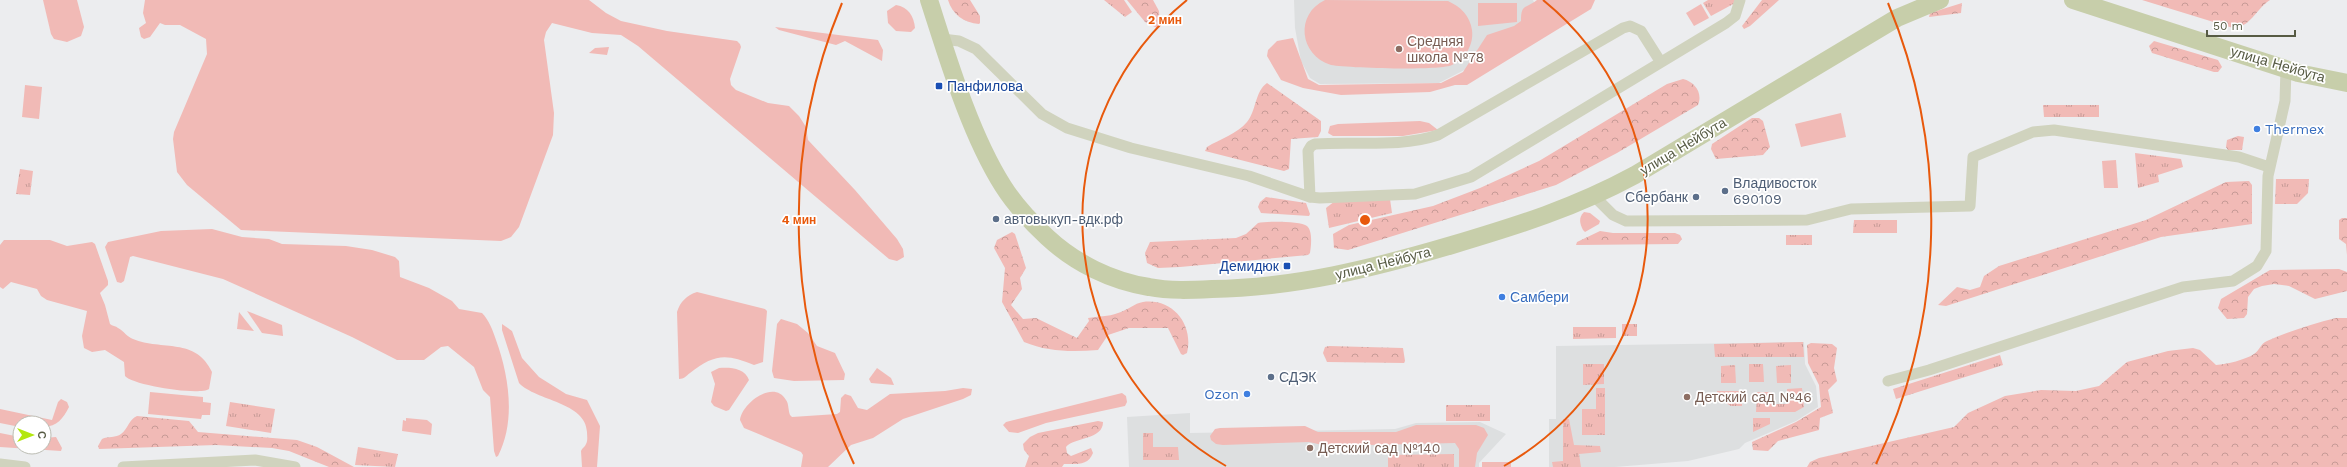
<svg xmlns="http://www.w3.org/2000/svg" width="2347" height="467" font-family="'Work Sans',sans-serif">
	<style>
		.education { fill: #dddfe0 }
		.green { fill: #f1bab6 }
		.forest { fill: url(#forest-crowns) }
		.park { fill: url(#park-tufts) }
		.lines { fill: none; stroke-linecap: round; stroke-linejoin: round }
		.minor { stroke: #d0d3be; stroke-width: 11 }
		.primary { stroke: #c7ceaa; stroke-width: 18 }
		.ring { fill: none; stroke: #e8590c; stroke-width: 2 }
		.education-dot { fill: #8d6e63; stroke: #fff; stroke-width: 1.5 }
		.transit-dot { fill: #1a4fb4; stroke: #fff; stroke-width: 1.5 }
		.shop-dot { fill: #3f7fe0; stroke: #fff; stroke-width: 1.5 }
		.service-dot { fill: #5c6f8a; stroke: #fff; stroke-width: 1.5 }
		.labels { text-anchor: middle; stroke-width: 3.5; stroke-linejoin: round; paint-order: stroke }
		.education-label { font-size: 14px; fill: #785e54; stroke: #fff; text-anchor: start }
		.street-label { font-size: 14px; fill: #575b44; stroke: #fff }
		.transit-label { font-size: 14px; fill: #164399; stroke: #fff; text-anchor: start }
		.shop-label { font-size: 14px; fill: #366cbe; stroke: #fff; text-anchor: start }
		.service-label { font-size: 14px; fill: #4e5e75; stroke: #fff; text-anchor: start }
		.centre { fill: #e8590c; stroke: #fff; stroke-width: 2 }
		.ring-label { font-size: 12px; text-anchor: middle; font-weight: bold; fill: #e8590c; stroke: #fff; stroke-width: 3.5; stroke-linejoin: round; paint-order: stroke }
	</style>
	<defs>
		<pattern id="forest-crowns" width="20" height="18" patternUnits="userSpaceOnUse"><rect width="20" height="18" fill="#f1bab6"/><path d="M2 6a3 3 0 1 1 6 0M12 15a3 3 0 1 1 6 0" fill="none" stroke="#c69a96"/></pattern>
		<pattern id="park-tufts" width="24" height="20" patternUnits="userSpaceOnUse"><rect width="24" height="20" fill="#f1bab6"/><path d="M3 7l-1-3M5 7V3M7 7l1-3M15 17l-1-3M17 17v-4M19 17l1-3" fill="none" stroke="#c69a96"/></pattern>
	</defs>
	<rect width="100%" height="100%" fill="#ecedef"/>
	<g class="education">
		<path d="M 1294,0 L 1533,0 L 1542,20 L 1476,64 L 1439,83 L 1320,84 L 1310,78 L 1301,61 L 1295,28 Z"/>
		<path d="M 1804,342 L 1805,364 L 1816,386 L 1818,407 L 1796,421 L 1745,443 L 1739,449 L 1688,461 L 1615,467 L 1549,467 L 1549,419 L 1556,419 L 1556,346 Z"/>
		<path d="M 1190,413 L 1190,433 L 1395,429 L 1416,423 L 1480,422 L 1506,434 L 1479,463 L 1479,467 L 1129,467 L 1127,417 Z"/>
	</g>
	<g class="green">
		<path d="M 43,0 L 77,0 L 84,27 L 81,36 L 67,42 L 54,39 L 51,34 Z"/>
		<path d="M 145,0 L 589,0 L 606,13 L 621,21 L 667,31 L 737,41 L 740,44 L 741,47 L 730,79 L 731,85 L 736,90 L 768,103 L 789,106 L 799,116 L 806,127 L 808,140 L 855,190 L 897,239 L 903,249 L 904,257 L 897,261 L 889,259 L 638,46 L 621,35 L 592,33 L 552,23 L 546,32 L 544,40 L 554,113 L 553,135 L 519,227 L 511,237 L 501,241 L 241,230 L 187,185 L 177,172 L 173,139 L 174,132 L 207,54 L 206,39 L 180,25 L 165,25 L 160,23 L 150,37 L 144,39 L 141,37 L 139,28 L 146,23 L 143,13 Z"/>
		<path d="M 1325,0 L 1448,1 C 1461,7 1470,16 1472,30 C 1474,45 1465,59 1452,65 C 1440,71 1348,68 1331,65 C 1299,55 1295,14 1325,0 Z"/>
		<path d="M 1537,0 L 1595,0 L 1591,9 L 1467,85 L 1455,85 L 1430,92 L 1341,95 L 1303,88 L 1281,80 L 1267,56 L 1268,50 L 1277,41 L 1293,38 L 1308,79 L 1319,85 L 1441,83 L 1463,72 L 1487,35 L 1514,26 L 1521,21 C 1521,4 1525,9 1537,0 Z"/>
		<path d="M 1478,3 L 1517,3 L 1517,22 L 1478,26 Z"/>
		<path d="M 1701,4 L 1709,18 L 1694,26 L 1686,13 Z"/>
		<path d="M 896,5 C 908,7 914,16 915,28 L 911,32 L 896,31 L 888,23 L 887,11 Z"/>
		<path d="M 775,27 L 878,40 L 883,50 L 882,61 L 845,41 L 836,45 L 779,30 Z"/>
		<path d="M 609,47 L 607,55 L 589,53 L 595,48 Z"/>
		<path d="M 25,85 L 42,87 L 39,119 L 22,117 Z"/>
		<path d="M 1841,113 L 1846,137 L 1801,147 L 1795,124 Z"/>
		<path d="M 1420,121 L 1429,123 L 1438,130 L 1403,136 L 1333,136 L 1328,133 L 1330,126 L 1338,124 Z"/>
		<path d="M 2116,160 L 2118,188 L 2104,188 L 2102,161 Z"/>
		<path d="M 1584,212 L 1590,213 L 1600,221 L 1599,224 L 1585,232 L 1583,230 C 1580,224 1578,218 1584,212 Z"/>
		<path d="M 212,229 L 242,237 L 269,239 L 282,244 L 346,246 L 372,250 L 395,257 L 399,261 L 400,277 L 429,288 L 452,301 L 459,309 L 482,313 C 489,320 493,331 496,340 C 509,376 516,421 498,456 L 496,457 L 494,451 L 490,397 L 483,390 L 474,367 L 448,346 L 441,347 L 424,360 L 397,360 L 352,337 L 223,279 L 133,256 L 130,257 L 124,281 L 121,283 L 117,282 L 105,247 L 108,242 L 161,231 Z"/>
		<path d="M 4,240 L 50,240 L 67,246 L 92,242 L 95,244 L 108,281 L 108,285 L 100,293 L 105,305 L 110,324 C 112,326 116,326 118,328 C 124,331 127,337 133,339 C 162,351 196,337 212,372 L 209,389 C 199,396 132,385 125,376 L 124,362 L 105,350 L 92,352 L 84,348 L 82,336 L 87,311 L 47,300 L 41,296 L 37,289 L 11,282 L 3,289 L 0,287 L 0,245 Z"/>
		<path d="M 697,292 L 765,309 L 767,311 L 763,362 L 754,365 C 726,353 714,354 690,373 C 686,376 684,379 679,379 L 677,312 C 680,302 687,295 697,292 Z"/>
		<path d="M 247,311 L 282,325 L 283,336 L 262,333 Z"/>
		<path d="M 239,312 L 254,331 L 237,329 Z"/>
		<path d="M 781,319 L 797,324 L 808,333 L 817,346 L 835,353 L 845,374 L 844,380 L 794,381 L 774,378 L 772,371 L 777,324 Z"/>
		<path d="M 502,324 L 512,331 L 522,358 L 539,377 L 566,394 L 587,400 L 600,426 L 597,467 L 582,467 L 581,451 C 582,448 585,447 586,444 C 588,441 587,435 587,432 C 586,402 536,401 519,383 L 502,330 Z"/>
		<path d="M 719,368 C 730,367 745,368 749,380 L 729,410 L 726,411 L 714,406 L 711,402 L 715,384 L 711,372 Z"/>
		<path d="M 877,368 L 891,378 L 894,385 L 871,383 L 869,379 Z"/>
		<path d="M 963,388 L 972,389 L 971,395 L 963,399 L 903,419 L 873,438 L 851,445 L 828,467 L 801,467 L 803,455 L 801,452 L 749,430 L 744,428 L 740,420 C 742,403 774,379 786,400 C 789,404 788,410 790,415 L 792,417 L 837,414 L 840,412 L 841,398 L 845,394 L 851,396 L 858,408 L 867,410 L 890,394 L 945,391 Z"/>
		<path d="M 150,392 L 203,397 L 203,402 L 211,403 L 210,415 L 202,415 L 201,419 L 148,414 Z"/>
		<path d="M 1122,393 L 1126,396 L 1127,402 L 1125,406 L 1046,423 L 1018,433 L 1009,432 L 1003,425 L 1006,422 Z"/>
		<path d="M 61,399 L 67,402 L 69,407 C 63,419 57,426 44,427 L 44,423 L 20,423 L 20,427 L 0,423 L 0,409 L 52,420 L 58,402 Z"/>
		<path d="M 406,418 L 427,420 L 432,424 L 431,435 L 402,431 L 403,420 L 406,421 Z"/>
		<path d="M 1416,425 L 1476,425 L 1484,428 L 1488,435 L 1477,453 L 1475,467 L 1459,467 L 1459,449 L 1455,443 L 1327,446 L 1309,442 L 1223,445 L 1216,444 L 1211,440 L 1210,436 L 1215,429 L 1220,428 L 1305,426 L 1318,432 L 1396,432 Z"/>
		<path d="M 0,433 L 20,437 L 20,447 L 44,447 L 44,438 L 56,437 L 62,448 L 61,451 L 0,447 Z"/>
		<rect x="1482" y="462" width="29" height="5"/>
	</g>
	<g class="forest">
		<path d="M 948,0 L 970,0 L 980,16 L 980,23 L 979,24 C 964,23 952,14 948,0 Z"/>
		<path d="M 1127,0 L 1153,0 L 1159,11 L 1160,27 L 1157,28 L 1145,22 Z"/>
		<path d="M 1762,0 L 1779,0 L 1750,26 L 1744,29 L 1742,26 Z"/>
		<path d="M 2142,0 L 2270,0 C 2256,9 2251,27 2233,28 Z"/>
		<path d="M 1962,3 L 1961,13 L 1929,17 L 1930,13 Z"/>
		<path d="M 2154,41 L 2218,60 L 2222,67 L 2218,72 L 2214,72 L 2152,53 L 2149,46 Z"/>
		<path d="M 1683,79 C 1695,82 1703,93 1698,105 L 1617,153 L 1556,185 L 1348,250 L 1334,248 L 1333,234 L 1349,225 L 1433,206 L 1480,188 L 1539,161 L 1667,84 Z"/>
		<path d="M 1267,83 L 1321,121 L 1321,131 L 1318,137 L 1291,139 L 1289,169 L 1284,171 L 1205,151 L 1207,147 C 1220,139 1237,134 1247,122 C 1256,112 1255,91 1267,83 Z"/>
		<path d="M 1752,118 L 1759,118 L 1763,121 L 1770,147 L 1763,155 L 1716,159 L 1711,149 L 1712,144 Z"/>
		<path d="M 2238,136 L 2244,137 L 2242,150 L 2228,150 L 2226,147 L 2227,140 Z"/>
		<path d="M 2249,181 L 2252,185 L 2252,224 L 2161,237 L 1946,306 L 1938,305 L 1957,287 L 1970,290 L 1980,287 L 1984,276 L 1999,266 L 2146,220 L 2226,182 Z"/>
		<path d="M 1266,197 L 1306,203 L 1310,214 L 1309,216 L 1261,213 L 1258,207 L 1260,202 Z"/>
		<path d="M 2342,218 L 2347,218 L 2347,255 L 2346,244 L 2339,239 L 2339,220 Z"/>
		<path d="M 1258,223 C 1266,221 1301,221 1307,226 C 1313,231 1311,247 1310,253 L 1308,255 L 1180,267 L 1158,268 L 1147,263 L 1145,253 L 1150,242 L 1236,238 L 1246,234 Z"/>
		<path d="M 1600,231 L 1613,233 L 1675,233 L 1680,235 L 1682,239 L 1678,244 L 1576,245 L 1577,242 Z"/>
		<path d="M 1012,232 L 1015,234 L 1026,268 L 1020,278 L 1022,289 L 1011,305 L 1023,319 L 1036,318 L 1077,338 L 1089,321 L 1088,318 C 1098,316 1108,317 1118,313 C 1126,311 1135,303 1143,302 C 1173,298 1194,325 1187,353 L 1183,355 L 1181,354 L 1168,328 L 1129,328 L 1108,335 L 1098,350 C 1072,352 1048,352 1024,342 L 1002,302 L 1005,268 L 994,248 L 997,240 Z"/>
		<path d="M 2339,269 L 2347,272 L 2347,291 L 2315,299 L 2289,286 L 2274,284 L 2262,286 L 2254,289 L 2248,297 L 2247,314 L 2244,318 L 2227,319 L 2218,308 L 2221,299 L 2270,270 Z"/>
		<path d="M 2336,318 L 2347,318 L 2347,467 L 1807,467 L 1810,462 L 1819,458 L 1954,427 L 1968,413 L 2005,396 L 2041,390 L 2076,391 L 2099,386 L 2127,362 L 2168,351 L 2193,348 L 2200,350 L 2216,365 C 2227,364 2245,360 2254,354 C 2260,350 2260,344 2267,341 C 2290,331 2312,324 2336,318 Z"/>
		<path d="M 1811,343 L 1832,344 L 1837,348 L 1834,368 L 1837,381 L 1828,390 L 1833,413 L 1820,418 L 1819,430 L 1778,441 L 1768,451 L 1753,450 L 1752,442 L 1796,422 L 1821,407 L 1819,385 L 1808,363 L 1807,345 Z"/>
		<path d="M 1329,346 L 1403,348 L 1405,361 L 1404,363 L 1327,362 L 1323,353 L 1325,347 Z"/>
		<path d="M 137,416 L 189,421 L 198,432 L 297,440 L 317,447 L 354,467 L 329,467 L 289,451 L 272,448 L 216,445 L 99,449 L 98,446 L 102,439 C 108,436 116,438 121,434 C 128,429 129,419 137,416 Z"/>
		<path d="M 1098,421 L 1103,422 C 1103,440 1074,437 1066,447 L 1067,453 L 1071,456 L 1091,448 L 1093,453 C 1088,466 1076,464 1064,464 L 1062,467 L 1025,467 L 1029,456 L 1024,450 L 1023,444 L 1030,437 L 1038,433 Z"/>
	</g>
	<g class="park">
		<path d="M 1104,0 L 1124,0 L 1132,12 L 1125,17 Z"/>
		<path d="M 1708,0 L 1735,0 L 1737,2 L 1711,16 L 1703,3 Z"/>
		<path d="M 2043,105 L 2099,105 L 2099,117 L 2044,117 Z"/>
		<path d="M 2135,153 L 2181,159 L 2183,167 L 2158,175 L 2159,182 L 2138,188 Z"/>
		<path d="M 20,169 L 33,171 L 30,195 L 16,194 Z"/>
		<path d="M 2276,179 L 2309,179 L 2308,193 L 2297,204 L 2275,204 Z"/>
		<path d="M 1390,199 L 1392,213 L 1329,228 L 1326,208 L 1335,201 Z"/>
		<path d="M 1854,220 L 1897,220 L 1897,233 L 1853,233 Z"/>
		<rect x="1786" y="235" width="26" height="10"/>
		<rect x="1622" y="324" width="15" height="12"/>
		<path d="M 1573,327 L 1616,327 L 1616,338 L 1573,339 Z"/>
		<path d="M 1803,342 L 1804,357 L 1715,357 L 1714,344 Z"/>
		<path d="M 2000,355 L 2003,365 L 1896,399 L 1893,389 Z"/>
		<path d="M 1583,364 L 1604,364 L 1604,384 L 1583,385 Z"/>
		<path d="M 1749,364 L 1763,364 L 1764,382 L 1749,382 Z"/>
		<path d="M 1735,365 L 1736,383 L 1721,383 L 1721,366 Z"/>
		<path d="M 1791,365 L 1791,383 L 1777,383 L 1776,366 Z"/>
		<path d="M 1596,388 L 1605,388 L 1605,435 L 1582,435 L 1582,409 L 1596,409 Z"/>
		<path d="M 1802,388 L 1804,407 L 1795,412 L 1756,412 L 1757,392 L 1772,392 L 1772,404 L 1787,404 L 1787,389 Z"/>
		<path d="M 1717,391 L 1742,391 L 1742,406 L 1731,406 L 1717,398 Z"/>
		<path d="M 230,402 L 275,409 L 271,433 L 226,426 Z"/>
		<rect x="1446" y="405" width="44" height="16"/>
		<path d="M 1753,418 L 1770,418 L 1770,424 L 1753,432 Z"/>
		<path d="M 1563,419 L 1569,419 L 1574,445 L 1600,446 L 1601,452 L 1579,454 L 1581,467 L 1553,467 L 1552,462 L 1563,461 Z"/>
		<path d="M 1143,433 L 1153,433 L 1153,447 L 1178,447 L 1179,460 L 1143,460 Z"/>
		<path d="M 358,447 L 398,454 L 395,467 L 355,465 Z"/>
		<path d="M 1454,454 L 1454,467 L 1388,467 L 1388,455 Z"/>
	</g>
	<g class="lines">
		<g class="minor">
			<path d="M 942,39 L 959,41 L 976,49 L 1042,114 L 1067,128 L 1131,148 L 1249,176 L 1310,197 L 1320,198 L 1415,194 L 1471,177 L 1726,23 L 1735,16 L 1740,0"/>
			<path d="M 1310,197 L 1308,151 L 1311,146 L 1315,144 C 1355,141 1400,148 1438,135 L 1623,28 L 1630,26 L 1641,31 L 1660,61"/>
			<path d="M 1595,197 L 1613,215 L 1626,221 L 1807,220 L 1851,209 L 1970,206 L 1973,157 L 2033,132 L 2054,130 L 2239,157 L 2269,167"/>
			<path d="M 1888,381 L 1929,370 L 2183,287 L 2233,281 L 2257,266 L 2266,251 L 2268,176 L 2285,101 L 2286,69"/>
			<path d="M 0,464 L 25,467"/>
			<path d="M 123,467 L 255,460 L 295,467"/>
		</g>
		<g class="primary">
			<path d="M 929,0 C 948,59 970,134 1003,186 C 1015,205 1031,222 1047,237 C 1075,263 1111,281 1149,287 C 1170,291 1191,290 1212,289 C 1294,288 1374,268 1452,245 C 1519,225 1574,208 1635,175 L 1897,18 L 1940,0"/>
			<path d="M 2073,0 L 2298,73 L 2347,83"/>
		</g>
	</g>
	<g class="ring">
		<path d="M1226 466A283 283 0 0 1 1187 0M1543 0A283 283 0 0 1 1504 466"/>
		<path d="M854 464A566 566 0 0 1 842 3M1888 3A566 566 0 0 1 1876 464"/>
	</g>
	<g class="education-dot">
		<circle cx="1399" cy="49" r="4"/>
		<circle cx="1687" cy="397" r="4"/>
		<circle cx="1310" cy="448" r="4"/>
	</g>
	<g class="transit-dot">
		<rect x="935" y="82" width="8" height="8" rx="2"/>
		<rect x="1283" y="262" width="8" height="8" rx="2"/>
	</g>
	<g class="shop-dot">
		<circle cx="2257" cy="129" r="4"/>
		<circle cx="1502" cy="297" r="4"/>
		<circle cx="1247" cy="394" r="4"/>
	</g>
	<g class="service-dot">
		<circle cx="1725" cy="191" r="4"/>
		<circle cx="1696" cy="197" r="4"/>
		<circle cx="996" cy="219" r="4"/>
		<circle cx="1271" cy="377" r="4"/>
	</g>
	<g class="labels">
		<g class="education-label">
			<text x="1407" y="46">Средняя<tspan x="1407" dy="16">школа №78</tspan></text>
			<text x="1695" y="402">Детский сад №46</text>
			<text x="1318" y="453">Детский сад №140</text>
		</g>
		<g class="street-label">
			<text transform="translate(2278 64) rotate(16)" y="5">улица Нейбута</text>
			<text transform="translate(1683 146) rotate(-31)" y="5">улица Нейбута</text>
			<text transform="translate(1383 263) rotate(-14)" y="5">улица Нейбута</text>
		</g>
		<g class="transit-label">
			<text x="947" y="91">Панфилова</text>
			<text x="1279" y="271" text-anchor="end">Демидюк</text>
		</g>
		<g class="shop-label">
			<text x="2265" y="134">Thermex</text>
			<text x="1510" y="302">Самбери</text>
			<text x="1239" y="399" text-anchor="end">Ozon</text>
		</g>
		<g class="service-label">
			<text x="1733" y="188">Владивосток<tspan x="1733" dy="16">690109</tspan></text>
			<text x="1688" y="202" text-anchor="end">Сбербанк</text>
			<text x="1004" y="224">автовыкуп-вдк.рф</text>
			<text x="1279" y="382">СДЭК</text>
		</g>
	</g>
	<circle cx="1365" cy="220" r="6" class="centre"/>
	<g class="ring-label">
		<text x="1165" y="24">2 мин</text>
		<text x="799" y="224">4 мин</text>
	</g>
	<g transform="translate(32 435) rotate(90)"><circle r="19" fill="#ffffff" stroke="#bcbdb4"/>
	<path d="M0-3L7 15L0 10L-7 15Z" fill="#b3e70e"/>
	<text y="-6" font-size="11" font-weight="bold" text-anchor="middle" fill="#575b44">С</text>
	</g>
	<path d="M2207 30v6h88v-6" fill="none" stroke="#575b44" stroke-width="2"/>
	<text x="2213" y="30" font-size="12" fill="#575b44" stroke="#ffffff" stroke-width="3" paint-order="stroke">50 m</text>
</svg>
